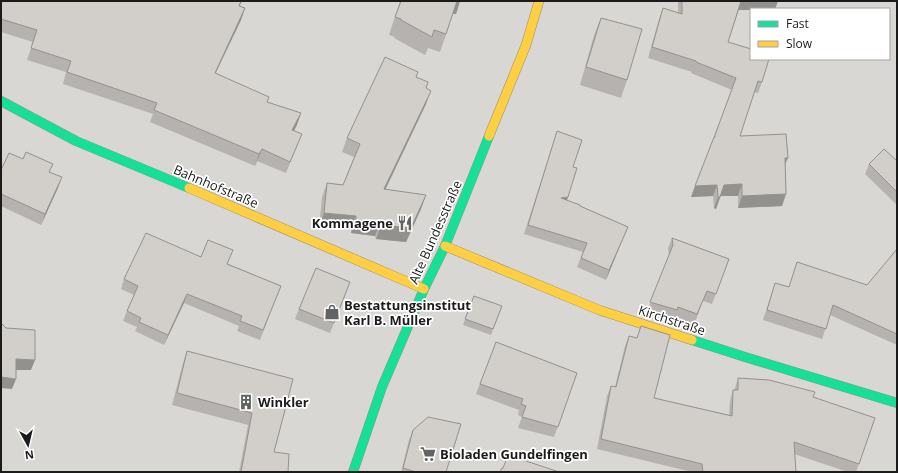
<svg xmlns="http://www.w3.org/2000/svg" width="898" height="473" font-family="'Open Sans',sans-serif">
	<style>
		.residential { fill: #d9d7d4; fill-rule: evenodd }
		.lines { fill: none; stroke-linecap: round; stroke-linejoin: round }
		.fast-casing { stroke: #91937a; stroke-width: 10 }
		.slow-casing { stroke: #91937a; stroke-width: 10 }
		.fast { stroke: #16e098; stroke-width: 9 }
		.slow { stroke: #ffcf43; stroke-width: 9 }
		.wall { fill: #b5b2af }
		.shaded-wall { fill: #93918e }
		.building { fill: #d2cfcb; stroke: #93918e }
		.labels { text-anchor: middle; stroke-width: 3.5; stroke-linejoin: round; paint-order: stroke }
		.street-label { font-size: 13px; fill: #1b1b1b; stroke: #fff }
		.poi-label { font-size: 13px; font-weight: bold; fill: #1b1b1b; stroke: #fff; text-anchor: start }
	</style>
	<rect width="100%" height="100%" fill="#eae8e2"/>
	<path class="residential" d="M 1,1 L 897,1 L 897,472 L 1,472 ZM 751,9 L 889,9 L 889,59 L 751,59 Z"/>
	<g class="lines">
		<defs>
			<g id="fast">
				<path d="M 1,101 L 76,141 L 189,188"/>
				<path d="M 692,340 L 745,357 L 897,403"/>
				<path d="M 353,472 L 382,387 L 424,289 L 445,246 L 489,136"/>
			</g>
			<g id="slow">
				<path d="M 489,136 L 526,45 L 539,1"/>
				<path d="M 189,188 L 424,289"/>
				<path d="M 445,246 L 599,310 L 692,340"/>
			</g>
		</defs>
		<use href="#fast" class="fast-casing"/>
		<use href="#slow" class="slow-casing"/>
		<use href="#fast" class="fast"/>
		<use href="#slow" class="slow"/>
	</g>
	<g class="wall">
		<path d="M 1,1 L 242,1 L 240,6 L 245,8 L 241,20 L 216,73 L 267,102 L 301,113 L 294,131 L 297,146 L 286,173 L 257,161 L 255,166 L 150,122 L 153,114 L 63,84 L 66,72 L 27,60 L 33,42 L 1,32 Z"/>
		<path d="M 400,1 L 460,1 L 456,14 L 453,14 L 440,52 L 428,48 L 425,55 L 394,38 L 395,37 L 389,35 Z"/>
		<path d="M 678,1 L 778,1 L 775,9 L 751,9 L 751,10 L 739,10 L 728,42 L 762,82 L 758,93 L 754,92 L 740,136 L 785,165 L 786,194 L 782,206 L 738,208 L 738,196 L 721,196 L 716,209 L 714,208 L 713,196 L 691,197 L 732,90 L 691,73 L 692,72 L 648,58 L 659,19 L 663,8 L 678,13 Z"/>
		<path d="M 601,18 L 627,80 L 621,98 L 580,85 L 594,35 Z"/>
		<path d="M 416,77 L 428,82 L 426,88 L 426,104 L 385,189 L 421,209 L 406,242 L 376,239 L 375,236 L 351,233 L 351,230 L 319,227 L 322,197 L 327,183 L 343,185 L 354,157 L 342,152 L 347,138 Z"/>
		<path d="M 557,131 L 573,167 L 567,200 L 628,227 L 606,280 L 577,267 L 583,252 L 524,234 Z"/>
		<path d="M 897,161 L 897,205 L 865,174 L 869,164 Z"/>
		<path d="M 1,170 L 50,172 L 58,188 L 41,225 L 1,206 Z"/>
		<path d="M 672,238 L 729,259 L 712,304 L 703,301 L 694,325 L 674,317 L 673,321 L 647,312 L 669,255 L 668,248 Z"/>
		<path d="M 897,249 L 897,345 L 830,315 L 822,339 L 763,320 L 775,283 L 788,287 L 867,285 Z"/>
		<path d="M 201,257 L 228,264 L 281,286 L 260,340 L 237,331 L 239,326 L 184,303 L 164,345 L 135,331 L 137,327 L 123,321 L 127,311 L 134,295 L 121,289 L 124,279 Z"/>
		<path d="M 350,282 L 330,333 L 295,319 L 299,309 Z"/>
		<path d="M 474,296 L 502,306 L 491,335 L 463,325 Z"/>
		<path d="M 629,336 L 654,398 L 729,415 L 730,401 L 733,390 L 734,390 L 735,388 L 738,378 L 813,397 L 875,418 L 856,472 L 848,472 L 794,454 L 796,472 L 692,472 L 597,449 L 607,396 L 611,386 L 615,387 L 625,346 Z"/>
		<path d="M 496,342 L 577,373 L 554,437 L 518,428 L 522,417 L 518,415 L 519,410 L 476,394 Z"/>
		<path d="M 187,351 L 293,379 L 274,452 L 288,472 L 239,472 L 248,425 L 172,405 L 183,363 Z"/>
		<path d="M 413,430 L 446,472 L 401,472 L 409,440 Z"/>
	</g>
	<g class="shaded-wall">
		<path d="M 457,1 L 460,1 L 456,14 L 452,14 Z"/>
		<path d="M 741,1 L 778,1 L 775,9 L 751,9 L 751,10 L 738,10 Z"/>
		<path d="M 245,8 L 241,20 L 210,84 L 215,73 Z"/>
		<path d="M 431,91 L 426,104 L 379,203 L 384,189 Z"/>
		<path d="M 301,113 L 297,125 L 288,142 L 292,130 Z"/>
		<path d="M 262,149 L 257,161 L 255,166 L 259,154 Z"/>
		<path d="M 785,158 L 788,158 L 783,169 Z"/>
		<path d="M 62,177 L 58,188 L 41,225 L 45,214 Z"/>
		<path d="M 742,184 L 738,196 L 720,196 L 724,185 Z"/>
		<path d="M 717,185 L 713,196 L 691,197 L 695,186 Z"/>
		<path d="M 786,194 L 782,206 L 738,208 L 742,196 Z"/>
		<path d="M 426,195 L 421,209 L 406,242 L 376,239 L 381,225 Z"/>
		<path d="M 568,197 L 565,207 L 561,198 Z"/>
		<path d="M 718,197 L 720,197 L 716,209 L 714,208 Z"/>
		<path d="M 324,213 L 356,216 L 351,230 L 319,227 Z"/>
		<path d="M 356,220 L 380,223 L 375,236 L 351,233 Z"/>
		<path d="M 628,227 L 624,236 L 606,280 L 609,270 Z"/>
		<path d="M 187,294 L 184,303 L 164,345 L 168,335 Z"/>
		<path d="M 16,359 L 35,360 L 31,370 L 13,370 Z"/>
		<path d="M 1,377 L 16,379 L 12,389 L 1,388 Z"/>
	</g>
	<g class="building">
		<path d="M 1,1 L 241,1 L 239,6 L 245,8 L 215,73 L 269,97 L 267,102 L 301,113 L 292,130 L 302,134 L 290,162 L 262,149 L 259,154 L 154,110 L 157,103 L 67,72 L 71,61 L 31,48 L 37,30 L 1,19 Z"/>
		<path d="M 401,1 L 457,1 L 446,34 L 434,30 L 432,37 L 401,20 L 401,19 L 395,17 Z"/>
		<path d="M 682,1 L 741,1 L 728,42 L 751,49 L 751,59 L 769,59 L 762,82 L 758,81 L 740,136 L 786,134 L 788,158 L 785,158 L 786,194 L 742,196 L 742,184 L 724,185 L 720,197 L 718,197 L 717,185 L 695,186 L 714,137 L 715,137 L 715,135 L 736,78 L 696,62 L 696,61 L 652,47 L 663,8 L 682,14 Z"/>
		<path d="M 601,18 L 642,29 L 627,80 L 586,67 Z"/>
		<path d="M 385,57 L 418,72 L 416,77 L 428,82 L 426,88 L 431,91 L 384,189 L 426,195 L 411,228 L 381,225 L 380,223 L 356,220 L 356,216 L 324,213 L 327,183 L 343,185 L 360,144 L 347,138 Z"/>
		<path d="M 557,131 L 582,140 L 573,167 L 577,168 L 568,197 L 561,198 L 580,205 L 580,206 L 628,227 L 609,270 L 581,258 L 587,243 L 528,225 Z"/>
		<path d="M 884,149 L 897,161 L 897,192 L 869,164 Z"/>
		<path d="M 26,152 L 53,164 L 49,172 L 62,177 L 45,214 L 1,194 L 1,170 L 9,153 L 23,159 Z"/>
		<path d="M 146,233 L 201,257 L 208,240 L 233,250 L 227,264 L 281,286 L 263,330 L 240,321 L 242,316 L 187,294 L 168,335 L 139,322 L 141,318 L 127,311 L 138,286 L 124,279 Z"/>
		<path d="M 672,238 L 729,259 L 716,294 L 707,291 L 697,314 L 678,307 L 677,310 L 650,302 L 673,245 Z"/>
		<path d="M 897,249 L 897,334 L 833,305 L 826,329 L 767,310 L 775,283 L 789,287 L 797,262 L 867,285 Z"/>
		<path d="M 316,268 L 350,282 L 334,323 L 299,309 Z"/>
		<path d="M 474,296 L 502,306 L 493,329 L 465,319 Z"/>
		<path d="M 1,323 L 6,328 L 35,330 L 35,360 L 16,359 L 16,379 L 1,377 Z"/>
		<path d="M 641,326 L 670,335 L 654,398 L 732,416 L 733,390 L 738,390 L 738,378 L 769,380 L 815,392 L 813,397 L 875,418 L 859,464 L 794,442 L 796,472 L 703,472 L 702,464 L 601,439 L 611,386 L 616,387 L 629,336 L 637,338 Z"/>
		<path d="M 496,342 L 577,373 L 558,427 L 522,417 L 526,406 L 521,404 L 523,399 L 480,384 Z"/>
		<path d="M 187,351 L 293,379 L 274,452 L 289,454 L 288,472 L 241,472 L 252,413 L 177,393 Z"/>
		<path d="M 428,417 L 461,424 L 446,472 L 416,472 L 403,468 L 413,430 Z"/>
		<path d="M 508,455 L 559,472 L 500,472 L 502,468 L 503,468 Z"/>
	</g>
	<defs>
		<symbol id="restaurant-bare" viewBox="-9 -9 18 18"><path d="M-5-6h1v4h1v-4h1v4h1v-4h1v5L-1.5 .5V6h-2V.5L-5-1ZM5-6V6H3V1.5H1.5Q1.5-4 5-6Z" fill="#636361" stroke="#fff" stroke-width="2.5" paint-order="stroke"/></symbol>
		<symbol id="shop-bare" viewBox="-9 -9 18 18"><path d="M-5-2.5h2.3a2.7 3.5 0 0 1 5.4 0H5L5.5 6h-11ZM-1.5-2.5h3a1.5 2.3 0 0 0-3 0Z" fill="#636361" stroke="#fff" stroke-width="2.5" paint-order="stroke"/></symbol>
		<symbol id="building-bare" viewBox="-9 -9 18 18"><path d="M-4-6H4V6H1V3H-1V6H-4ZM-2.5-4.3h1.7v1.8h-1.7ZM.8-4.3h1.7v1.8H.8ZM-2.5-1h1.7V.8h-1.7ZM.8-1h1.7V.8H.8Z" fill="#636361" stroke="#fff" stroke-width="2.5" paint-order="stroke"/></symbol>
		<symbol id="supermarket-bare" viewBox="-9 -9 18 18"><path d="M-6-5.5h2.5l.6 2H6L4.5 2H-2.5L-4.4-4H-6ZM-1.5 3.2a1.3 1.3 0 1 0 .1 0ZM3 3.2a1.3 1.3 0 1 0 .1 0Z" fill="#636361" stroke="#fff" stroke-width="2.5" paint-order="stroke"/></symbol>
	</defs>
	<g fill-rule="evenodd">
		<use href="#restaurant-bare" x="394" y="212" width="22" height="22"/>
		<use href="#shop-bare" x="321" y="301" width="22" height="22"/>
		<use href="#building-bare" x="235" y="391" width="22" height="22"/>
		<use href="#supermarket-bare" x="417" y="443" width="22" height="22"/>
	</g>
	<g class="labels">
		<g class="street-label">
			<text transform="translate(216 186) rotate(23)" y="5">Bahnhofstraße</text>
			<text transform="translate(435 232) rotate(-66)" y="5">Alte Bundesstraße</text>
			<text transform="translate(672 320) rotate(18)" y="5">Kirchstraße</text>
		</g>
		<g class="poi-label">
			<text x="393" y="228" text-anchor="end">Kommagene</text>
			<text x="344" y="310">Bestattungsinstitut<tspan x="344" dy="15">Karl B. Müller</tspan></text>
			<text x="258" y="407">Winkler</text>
			<text x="440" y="459">Bioladen Gundelfingen</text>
		</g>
	</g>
	<rect width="898" height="473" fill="none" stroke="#1b1b1b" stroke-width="4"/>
	<rect x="750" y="8" width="140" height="52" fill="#ffffff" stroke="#a4a4a4"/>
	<rect x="758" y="21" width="20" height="6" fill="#16e098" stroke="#a4a4a4"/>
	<text x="786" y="28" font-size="12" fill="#1b1b1b">Fast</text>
	<rect x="758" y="41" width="20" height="6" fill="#ffcf43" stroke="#a4a4a4"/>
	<text x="786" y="48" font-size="12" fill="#1b1b1b">Slow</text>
	<g transform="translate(28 445) rotate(172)" stroke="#ffffff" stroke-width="3" paint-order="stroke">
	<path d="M0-3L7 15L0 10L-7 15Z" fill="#1b1b1b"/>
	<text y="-6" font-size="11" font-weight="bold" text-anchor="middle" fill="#1b1b1b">N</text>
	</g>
</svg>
